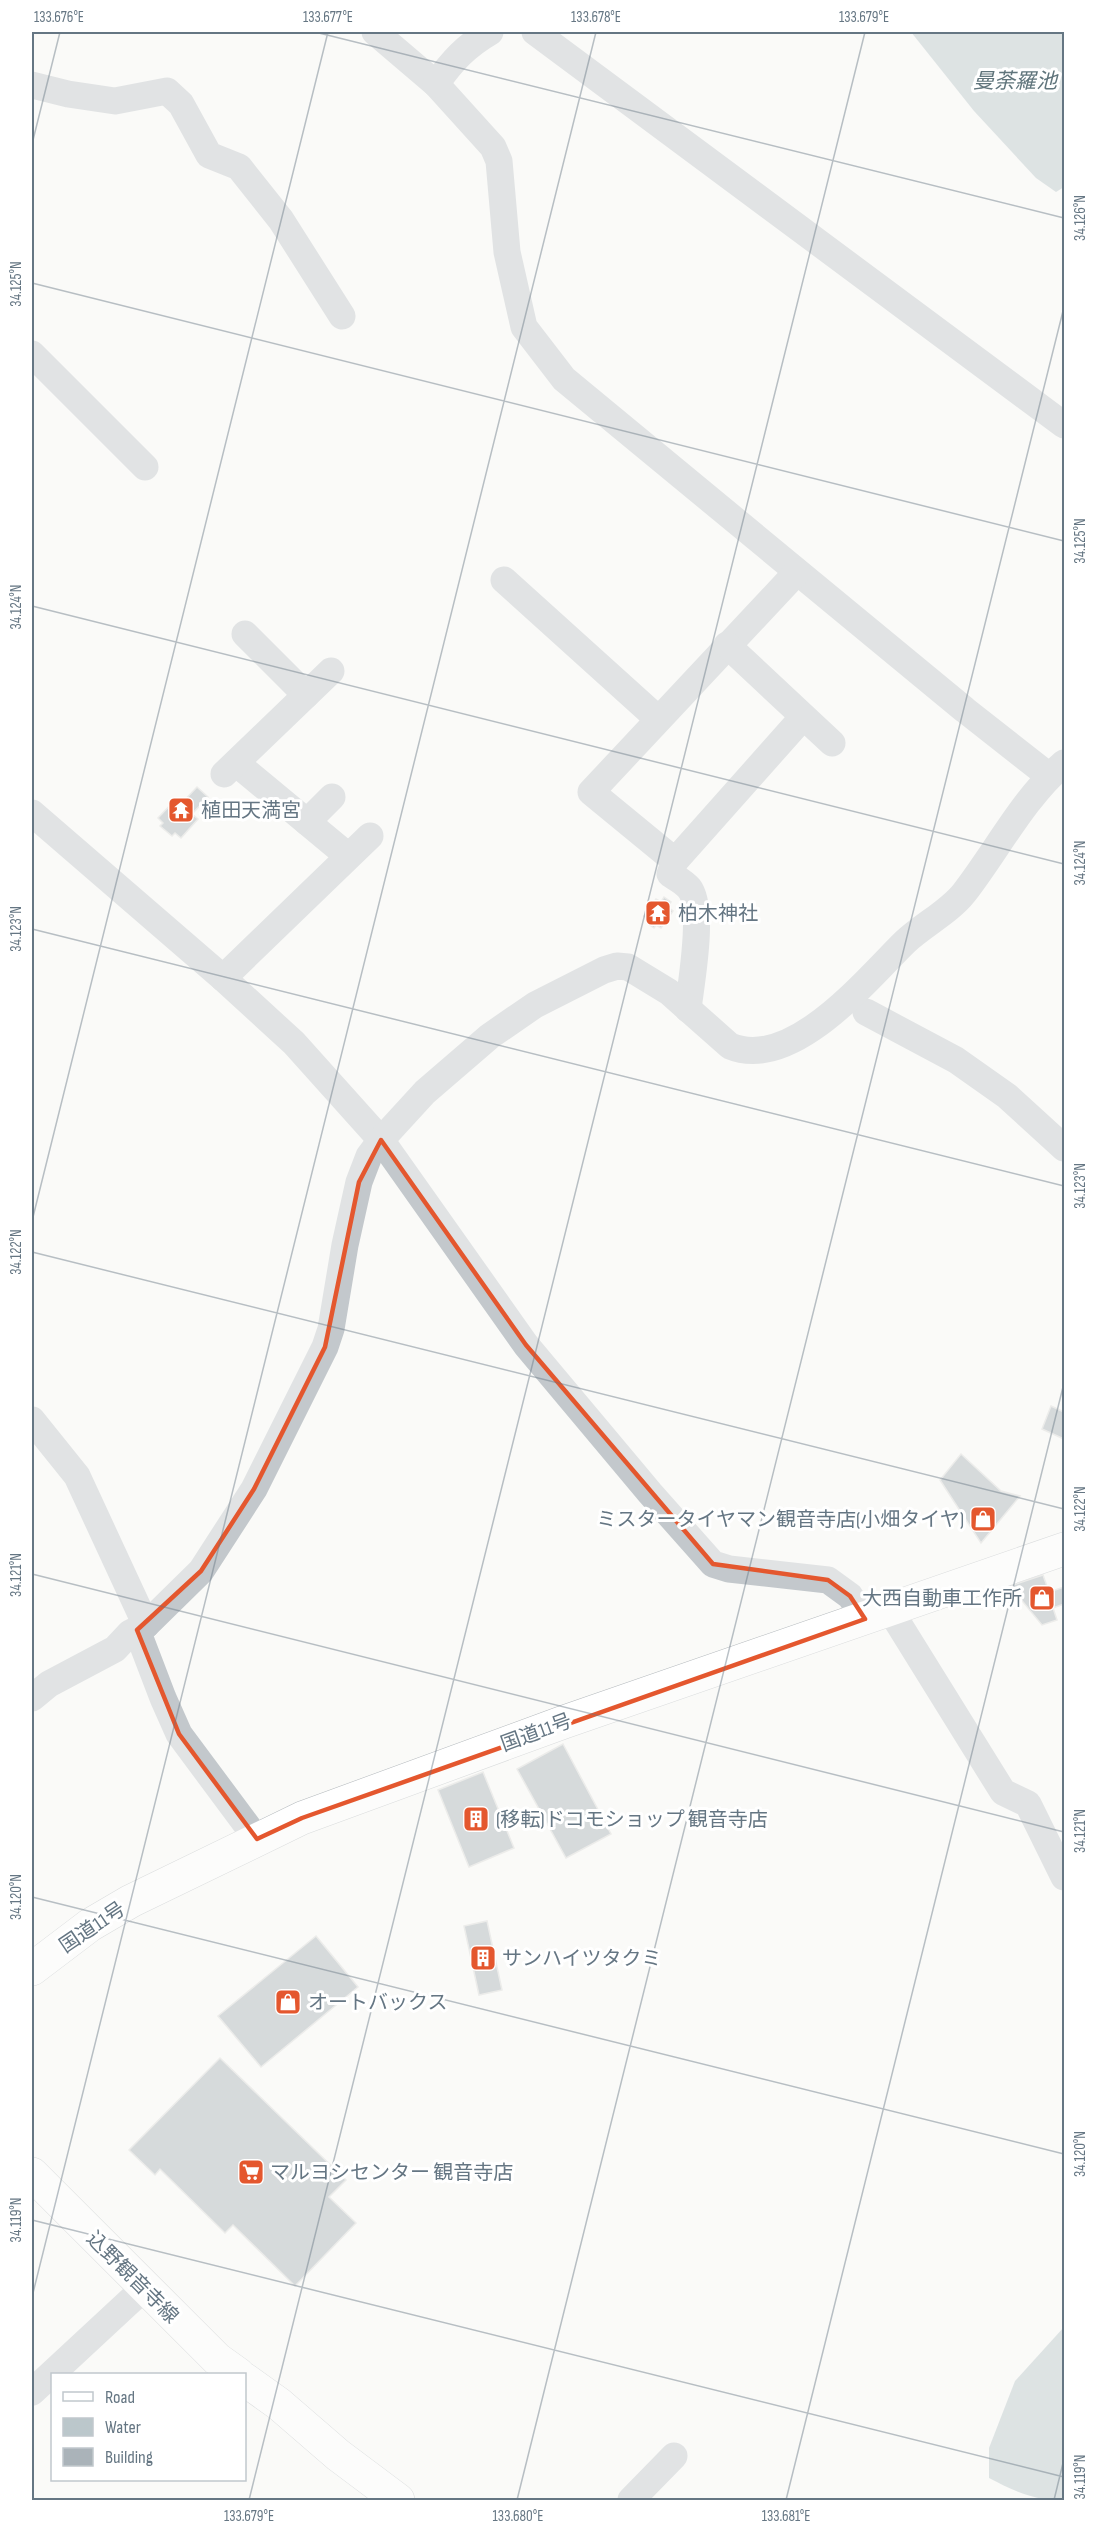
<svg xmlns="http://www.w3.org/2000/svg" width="1096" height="2532" font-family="'Sofia Sans Condensed','Noto Sans JP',sans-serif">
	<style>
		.water { fill: #bbc7cb }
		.building { fill: #aab3b9; stroke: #dcdcda; stroke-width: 1.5 }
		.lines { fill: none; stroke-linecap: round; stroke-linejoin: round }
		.major-casing { stroke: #b5babe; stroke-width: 34 }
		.highway-casing { stroke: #b4b9bd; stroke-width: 34 }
		.minor { stroke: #c3c8cc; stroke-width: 27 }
		.major { stroke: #fff; stroke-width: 33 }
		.highway { stroke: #fff; stroke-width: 33 }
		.marked { fill: none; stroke: #e4572e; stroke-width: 4.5; stroke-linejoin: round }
		.ticks { fill: none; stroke: #657683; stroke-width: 1.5; stroke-opacity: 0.45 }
		.labels { text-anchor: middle; stroke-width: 6; stroke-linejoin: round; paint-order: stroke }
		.poi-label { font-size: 20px; fill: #657683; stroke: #fff; text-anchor: start }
		.street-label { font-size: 20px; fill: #657683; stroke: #fff }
		.water-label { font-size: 21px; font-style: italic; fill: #60757c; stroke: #fff }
		.neatline { fill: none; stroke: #657683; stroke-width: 2 }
		.ticks-label { font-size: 15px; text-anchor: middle; fill: #657683 }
	</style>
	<rect width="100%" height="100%" fill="#fafaf8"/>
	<g class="water">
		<path d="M 911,32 L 1064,32 L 1064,187 L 1056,192 L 1036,178 L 974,111 Z"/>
		<path d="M 1064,2327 L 1064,2500 C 1035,2501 1014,2491 989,2478 L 989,2448 L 1015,2381 Z"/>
	</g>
	<g class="building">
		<path d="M 197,787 L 208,797 L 192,814 L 198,819 L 181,838 L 175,833 L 172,836 L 160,826 L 163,823 L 158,818 L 175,800 L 180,805 Z"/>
		<path d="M 664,897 L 671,902 L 668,907 L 673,911 L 661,928 L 656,925 L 654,928 L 647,923 L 649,920 L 644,916 L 656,899 L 661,902 Z"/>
		<path d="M 1051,1406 L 1064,1412 L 1064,1439 L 1042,1429 Z"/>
		<path d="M 961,1454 L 1001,1491 L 1020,1496 L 981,1543 L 940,1480 Z"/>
		<path d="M 1043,1575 L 1049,1592 L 1064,1587 L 1064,1604 L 1053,1608 L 1057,1620 L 1042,1625 L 1010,1586 Z"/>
		<path d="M 563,1744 L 611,1834 L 566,1858 L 517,1769 Z"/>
		<path d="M 483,1772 L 514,1848 L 469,1867 L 438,1790 Z"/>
		<path d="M 487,1921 L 502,1990 L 479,1995 L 464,1926 Z"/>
		<path d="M 316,1936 L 358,1987 L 261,2067 L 218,2016 Z"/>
		<path d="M 220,2058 L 346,2180 L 329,2197 L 356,2223 L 295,2286 L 233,2225 L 225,2233 L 160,2169 L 155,2175 L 129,2150 Z"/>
	</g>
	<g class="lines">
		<defs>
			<g id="major">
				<path d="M 32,2174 L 217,2359 L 238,2374"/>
				<path d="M 244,2379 L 279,2404 L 338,2455 L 398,2500"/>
			</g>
			<path id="highway" d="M 32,1969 L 90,1925 L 131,1901 L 302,1818 L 564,1722 L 1064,1549"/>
		</defs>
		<use href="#major" class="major-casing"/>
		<use href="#highway" class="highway-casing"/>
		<g class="minor">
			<path d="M 375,32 L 436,84 L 493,147 L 499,161 L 507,252 L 524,327 L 564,379 L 965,710 L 1049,776"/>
			<path d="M 535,32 L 1064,425"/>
			<path d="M 436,84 C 452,61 466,46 490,32"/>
			<path d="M 32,85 L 68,94 L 115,101 L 167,91 L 181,104 L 209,155 L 239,167 L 281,220 L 342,316"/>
			<path d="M 32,354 L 145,467"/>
			<path d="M 797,572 L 591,792 L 675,861 L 803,717"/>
			<path d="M 504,580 L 658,719"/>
			<path d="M 245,634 L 306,695"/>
			<path d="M 727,645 L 832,743"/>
			<path d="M 236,763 L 348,856"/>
			<path d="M 224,774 L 331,671"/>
			<path d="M 32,813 L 223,978 L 294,1043 L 381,1140 L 526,1345 L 650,1493 L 713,1564 L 729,1569 L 828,1580 L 850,1596 L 865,1619"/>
			<path d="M 307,822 L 332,797"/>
			<path d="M 675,861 L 670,874 C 676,878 684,882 689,888 C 705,908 691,983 688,1009"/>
			<path d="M 223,978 L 370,836"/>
			<path d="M 866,1012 L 956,1060 L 1007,1096 L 1064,1148"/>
			<path d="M 32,1420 L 77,1476 L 146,1625"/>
			<path d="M 890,1610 L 1003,1792 L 1028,1804 L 1064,1877"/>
			<path d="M 137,1630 L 163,1698 L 179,1734 L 257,1839"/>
			<path d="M 32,1698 L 49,1684 L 115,1649 L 130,1633 L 146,1625 L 201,1571 L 254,1489 L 325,1347 L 331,1329 L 345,1245 L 359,1182 L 369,1156 L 381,1140 L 425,1092 L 490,1036 L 535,1005 L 604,970 L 617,966 L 628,967 L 669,992 L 730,1046 C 792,1072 866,980 905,942 C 923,925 949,912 964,893 C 998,849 1022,800 1064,763"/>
			<path d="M 32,2392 L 144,2288"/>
			<path d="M 631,2500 L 674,2456"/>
		</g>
		<use href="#major" class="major"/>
		<use href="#highway" class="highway"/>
	</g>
	<path d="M0 0H1096V2532H0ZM 381,1140 L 526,1345 L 713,1564 L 828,1580 L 850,1596 L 865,1619 L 302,1818 L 257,1839 L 179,1734 L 137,1630 L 201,1571 L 254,1489 L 325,1347 L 359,1182 Z" fill="#fafaf8" fill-opacity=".55" fill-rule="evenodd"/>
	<path class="marked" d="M 381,1140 L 526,1345 L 713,1564 L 828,1580 L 850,1596 L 865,1619 L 302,1818 L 257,1839 L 179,1734 L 137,1630 L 201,1571 L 254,1489 L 325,1347 L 359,1182 Z"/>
	<path class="ticks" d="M 315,32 L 1064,218M 32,144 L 60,32M 32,283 L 1064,541M 32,606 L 1064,864M 32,929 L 1064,1186M 32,1221 L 328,32M 32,1252 L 1064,1509M 32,1574 L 1064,1832M 32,1897 L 1064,2154M 32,2220 L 1064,2477M 32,2297 L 596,32M 249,2500 L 865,32M 517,2500 L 1064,307M 786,2500 L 1064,1383M 1054,2500 L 1064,2459"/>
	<defs>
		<symbol id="temple-square" viewBox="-11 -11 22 22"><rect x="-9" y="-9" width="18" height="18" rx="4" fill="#e4572e" stroke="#fff"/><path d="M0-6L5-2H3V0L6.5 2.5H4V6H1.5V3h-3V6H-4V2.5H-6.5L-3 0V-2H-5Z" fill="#fff"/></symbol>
		<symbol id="shop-square" viewBox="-11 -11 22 22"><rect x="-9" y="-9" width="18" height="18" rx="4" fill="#e4572e" stroke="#fff"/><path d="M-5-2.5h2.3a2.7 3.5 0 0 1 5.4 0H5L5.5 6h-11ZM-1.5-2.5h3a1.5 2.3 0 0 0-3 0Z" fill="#fff"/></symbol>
		<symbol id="building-square" viewBox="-11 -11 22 22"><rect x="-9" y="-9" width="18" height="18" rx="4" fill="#e4572e" stroke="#fff"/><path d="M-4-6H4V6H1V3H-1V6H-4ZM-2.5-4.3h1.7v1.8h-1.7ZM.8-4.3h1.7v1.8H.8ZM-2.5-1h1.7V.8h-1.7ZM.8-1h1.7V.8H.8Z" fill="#fff"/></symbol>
		<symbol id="supermarket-square" viewBox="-11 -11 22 22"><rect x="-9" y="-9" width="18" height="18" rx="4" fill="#e4572e" stroke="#fff"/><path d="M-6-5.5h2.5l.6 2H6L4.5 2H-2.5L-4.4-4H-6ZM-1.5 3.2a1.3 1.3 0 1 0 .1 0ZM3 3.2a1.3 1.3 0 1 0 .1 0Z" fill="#fff"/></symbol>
	</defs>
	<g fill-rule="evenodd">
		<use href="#temple-square" x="166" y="795" width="30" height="30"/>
		<use href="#temple-square" x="643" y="898" width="30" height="30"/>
		<use href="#shop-square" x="968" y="1504" width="30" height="30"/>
		<use href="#shop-square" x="1027" y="1583" width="30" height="30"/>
		<use href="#building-square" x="461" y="1804" width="30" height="30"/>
		<use href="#building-square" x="468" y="1943" width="30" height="30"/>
		<use href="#shop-square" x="273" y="1987" width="30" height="30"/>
		<use href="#supermarket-square" x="236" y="2157" width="30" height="30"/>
	</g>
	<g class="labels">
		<g class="poi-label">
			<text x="201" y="817">植田天満宮</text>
			<text x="678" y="920">柏木神社</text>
			<text x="964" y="1526" text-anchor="end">ミスタータイヤマン観音寺店(小畑タイヤ)</text>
			<text x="1022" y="1605" text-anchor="end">大西自動車工作所</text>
			<text x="496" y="1826">(移転)ドコモショップ 観音寺店</text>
			<text x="502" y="1965">サンハイツタクミ</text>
			<text x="308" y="2009">オートバックス</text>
			<text x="270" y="2179">マルヨシセンター 観音寺店</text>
		</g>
		<g class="street-label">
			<text transform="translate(536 1732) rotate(-20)" y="7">国道11号</text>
			<text transform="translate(92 1927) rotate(-34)" y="7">国道11号</text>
			<text transform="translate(133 2277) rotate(45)" y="7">込野観音寺線</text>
		</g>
		<g class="water-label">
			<text x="1015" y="88">曼荼羅池</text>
		</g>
	</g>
	<rect width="1096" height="2532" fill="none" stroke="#ffffff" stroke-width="66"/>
	<rect x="51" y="2373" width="195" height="108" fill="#ffffff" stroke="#c1c8cd" stroke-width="1.5"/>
	<rect x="63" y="2392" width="30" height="9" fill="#ffffff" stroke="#c1c8cd" stroke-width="1.5"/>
	<text x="105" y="2403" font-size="18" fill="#657683">Road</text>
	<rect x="63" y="2418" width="30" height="18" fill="#bbc7cb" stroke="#c1c8cd" stroke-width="1.5"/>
	<text x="105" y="2433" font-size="18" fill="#657683">Water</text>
	<rect x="63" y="2448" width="30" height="18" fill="#aab3b9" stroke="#c1c8cd" stroke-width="1.5"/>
	<text x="105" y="2463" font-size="18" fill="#657683">Building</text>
	<rect x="33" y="33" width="1030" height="2466" class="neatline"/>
	<g class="ticks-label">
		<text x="59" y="22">133.676°E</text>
		<text x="328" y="22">133.677°E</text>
		<text x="596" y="22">133.678°E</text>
		<text x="864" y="22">133.679°E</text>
		<text transform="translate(1080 218) rotate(-90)" y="5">34.126°N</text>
		<text transform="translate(16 284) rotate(-90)" y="5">34.125°N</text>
		<text transform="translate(1080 541) rotate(-90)" y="5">34.125°N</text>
		<text transform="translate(16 607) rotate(-90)" y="5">34.124°N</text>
		<text transform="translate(1080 863) rotate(-90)" y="5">34.124°N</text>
		<text transform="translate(16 929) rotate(-90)" y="5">34.123°N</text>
		<text transform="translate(1080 1186) rotate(-90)" y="5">34.123°N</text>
		<text transform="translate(16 1252) rotate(-90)" y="5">34.122°N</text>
		<text transform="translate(1080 1509) rotate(-90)" y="5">34.122°N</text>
		<text transform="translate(16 1575) rotate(-90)" y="5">34.121°N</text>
		<text transform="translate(1080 1831) rotate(-90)" y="5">34.121°N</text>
		<text transform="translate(16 1897) rotate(-90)" y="5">34.120°N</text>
		<text transform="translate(1080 2154) rotate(-90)" y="5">34.120°N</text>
		<text transform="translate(16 2220) rotate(-90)" y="5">34.119°N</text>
		<text transform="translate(1080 2477) rotate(-90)" y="5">34.119°N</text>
		<text x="249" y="2521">133.679°E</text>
		<text x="518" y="2521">133.680°E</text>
		<text x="786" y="2521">133.681°E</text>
	</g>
</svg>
